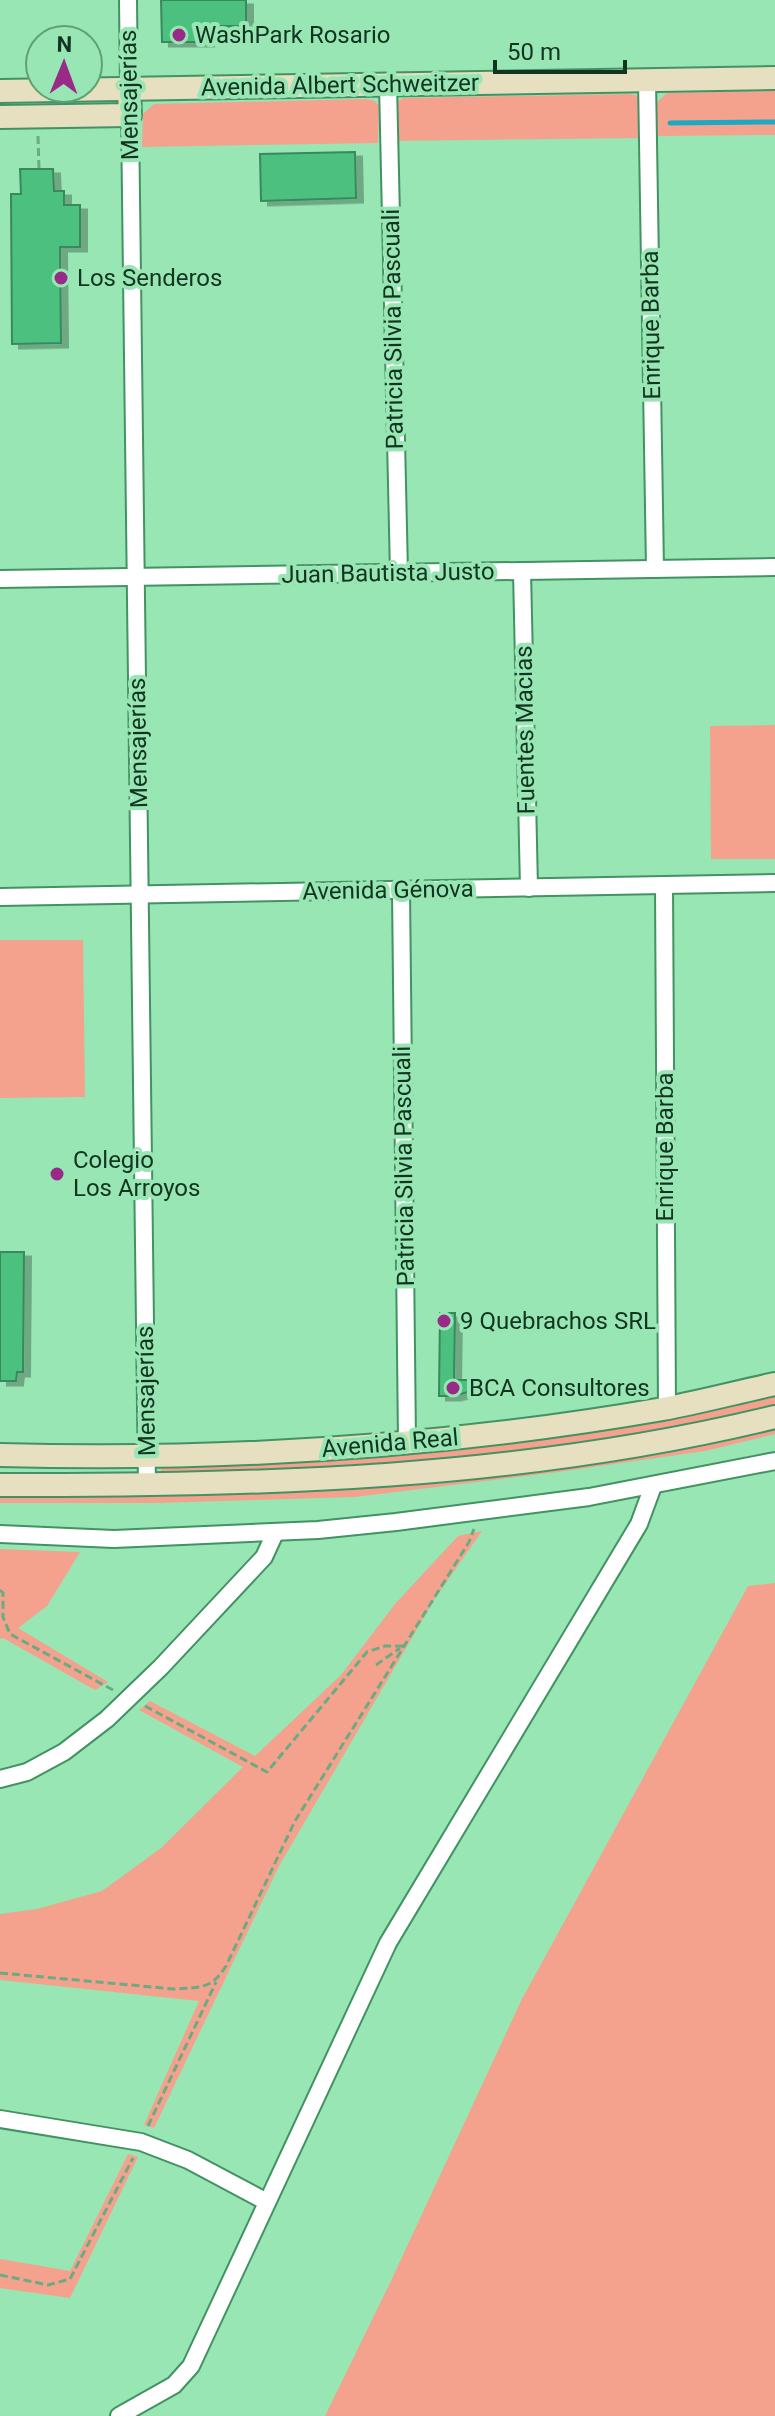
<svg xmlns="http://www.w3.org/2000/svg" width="775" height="2416" font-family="Roboto,sans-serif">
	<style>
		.green { fill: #f4a28d }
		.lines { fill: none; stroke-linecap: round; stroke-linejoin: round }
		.stream { stroke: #1ea8c3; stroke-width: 5 }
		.building { fill: #4cc07f; stroke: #39895b; stroke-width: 2; filter: url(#shadow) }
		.street-casing { stroke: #439263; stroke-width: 20 }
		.secondary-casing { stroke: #439263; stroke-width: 26 }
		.path { stroke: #6bab83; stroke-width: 3; stroke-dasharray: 8 4; stroke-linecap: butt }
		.street { stroke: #fff; stroke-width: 16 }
		.secondary { stroke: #e6dfc0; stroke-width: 22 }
		.poi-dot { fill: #9a2a88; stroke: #97e6b3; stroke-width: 3 }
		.labels { text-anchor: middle; stroke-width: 8; stroke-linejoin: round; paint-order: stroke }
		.poi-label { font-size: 24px; fill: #123420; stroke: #97e6b3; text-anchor: start }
		.street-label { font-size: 24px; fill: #123420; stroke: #97e6b3 }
	</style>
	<defs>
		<filter id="shadow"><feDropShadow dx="7" dy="4.5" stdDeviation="0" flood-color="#0004"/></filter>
	</defs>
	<rect width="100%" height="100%" fill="#97e6b3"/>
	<g class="green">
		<path d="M 775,91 L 775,135 L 657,136 L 656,103 L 667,93 Z"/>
		<path d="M 630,94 L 639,96 L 643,101 L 642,138 L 393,141 C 393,126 387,106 403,98 Z"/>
		<path d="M 366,99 L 375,101 L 379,106 L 378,143 L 142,147 L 143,114 L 154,104 Z"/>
		<path d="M 775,725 L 775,859 L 711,859 L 710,726 Z"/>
		<path d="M 83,940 L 85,1097 L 0,1098 L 0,940 Z"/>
		<path d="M 775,1391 L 775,1412 L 752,1417 L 427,1468 L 161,1476 L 161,1468 L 164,1464 Z"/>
		<path d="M 775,1417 L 775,1434 L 705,1451 L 558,1472 L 355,1497 L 156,1503 L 0,1503 L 0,1485 L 392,1474 Z"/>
		<path d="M 482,1531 L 434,1600 L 279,1866 L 154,2128 L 144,2125 L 199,2001 L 0,1980 L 0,1914 L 37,1909 L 102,1891 L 161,1848 L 243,1767 L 139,1710 L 150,1701 L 255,1756 L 341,1675 L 395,1604 L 458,1536 Z"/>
		<path d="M 0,1549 L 80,1552 L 47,1606 L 18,1628 L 108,1682 L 95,1690 L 3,1638 L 0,1639 Z"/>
		<path d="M 775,1583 L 775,2416 L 325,2416 L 389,2285 L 522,1999 L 748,1586 Z"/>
		<path d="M 128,2154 L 138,2157 L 70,2298 L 0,2288 L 0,2259 L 70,2271 Z"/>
	</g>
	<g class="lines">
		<path class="stream" d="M 670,123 L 775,122"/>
	</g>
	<g class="building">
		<path d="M 161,0 L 246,0 L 246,26 L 207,26 L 207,42 L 162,42 Z"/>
		<path d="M 355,152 L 356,198 L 261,201 L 260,154 Z"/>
		<path d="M 20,169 L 53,169 L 54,191 L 64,191 L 64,205 L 80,205 L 80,247 L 60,247 L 61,343 L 12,344 L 11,194 L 21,194 Z"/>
		<path d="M 0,1252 L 24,1252 L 23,1372 L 17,1372 L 16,1381 L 0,1381 Z"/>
		<path d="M 440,1313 L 455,1313 L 454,1380 L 468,1380 L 468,1392 L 454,1396 L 439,1396 Z"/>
	</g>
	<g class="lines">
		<defs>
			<g id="street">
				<path d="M 128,0 L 129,88"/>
				<path d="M 647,80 L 655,569"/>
				<path d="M 388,84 L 399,573"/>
				<path d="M 130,115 L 147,1486"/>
				<path d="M 522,571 L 529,888"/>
				<path d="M 0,579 L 775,567"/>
				<path d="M 664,885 L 667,1408"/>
				<path d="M 401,890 L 407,1442"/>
				<path d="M 0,897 L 775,883"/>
				<path d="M 0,1534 L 114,1539 L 318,1530 L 396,1522 L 589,1497 L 775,1461"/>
				<path d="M 0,1779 L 27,1772 L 64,1752 L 107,1719 L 161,1667 L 264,1557 L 275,1533"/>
				<path d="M 0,2119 L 141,2142 L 188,2160 L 267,2202"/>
				<path d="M 119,2416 L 174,2385 L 191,2366 L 388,1943 L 639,1524 L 653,1486"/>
			</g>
			<g id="secondary">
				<path d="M 0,91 L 775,78"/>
				<path d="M 0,117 L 130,115 L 129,88"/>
				<path d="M 0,1455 C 222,1461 444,1447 663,1409 C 700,1402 738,1392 775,1384"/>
				<path d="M 0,1485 C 259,1486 522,1479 775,1417"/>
			</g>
		</defs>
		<use href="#street" class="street-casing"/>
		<use href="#secondary" class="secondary-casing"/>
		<g class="path">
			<path d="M 38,136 L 39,169"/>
			<path d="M 0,1590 L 3,1593 L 3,1617 L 10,1634 L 113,1690"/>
			<path d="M 376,1665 L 400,1648"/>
			<path d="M 145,1706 L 267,1772 L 367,1652 L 385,1646 L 403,1646"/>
			<path d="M 0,1973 L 174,1989 C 200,1987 211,1990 226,1966 L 295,1821 L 469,1542 L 474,1529"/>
			<path d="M 148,2126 L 216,1982"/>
			<path d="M 0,2275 L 48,2285 L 70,2279 L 133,2158"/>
		</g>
		<use href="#street" class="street"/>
		<use href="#secondary" class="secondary"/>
	</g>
	<g class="poi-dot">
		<circle cx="179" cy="35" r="8"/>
		<circle cx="61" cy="278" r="8"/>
		<circle cx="57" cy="1174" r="8"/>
		<circle cx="444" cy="1321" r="8"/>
		<circle cx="453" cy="1388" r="8"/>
	</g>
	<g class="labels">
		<g class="poi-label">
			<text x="195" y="43">WashPark Rosario</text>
			<text x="77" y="286">Los Senderos</text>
			<text x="73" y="1168">Colegio<tspan x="73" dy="28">Los Arroyos</tspan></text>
			<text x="460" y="1329">9 Quebrachos SRL</text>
			<text x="469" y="1396">BCA Consultores</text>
		</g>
		<g class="street-label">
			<text transform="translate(340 85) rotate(-1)" y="8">Avenida Albert Schweitzer</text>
			<text transform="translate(129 95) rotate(-91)" y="8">Mensajerías</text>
			<text transform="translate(651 325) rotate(-91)" y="8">Enrique Barba</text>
			<text transform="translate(393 329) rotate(-91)" y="8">Patricia Silvia Pascuali</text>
			<text transform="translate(388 573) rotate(-1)" y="8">Juan Bautista Justo</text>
			<text transform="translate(525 730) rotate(-91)" y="8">Fuentes Macias</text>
			<text transform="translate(138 743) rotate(-91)" y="8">Mensajerías</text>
			<text transform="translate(388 890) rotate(-1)" y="8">Avenida Génova</text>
			<text transform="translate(665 1147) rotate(-90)" y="8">Enrique Barba</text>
			<text transform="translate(404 1166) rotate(-91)" y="8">Patricia Silvia Pascuali</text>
			<text transform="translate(146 1391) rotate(-91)" y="8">Mensajerías</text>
			<text transform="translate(390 1443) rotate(-5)" y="8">Avenida Real</text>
		</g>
	</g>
	<g transform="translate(64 64) rotate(1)"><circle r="38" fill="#97e6b3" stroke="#629f78" stroke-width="2"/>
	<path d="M0-6L14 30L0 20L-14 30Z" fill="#9a2a88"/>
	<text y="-12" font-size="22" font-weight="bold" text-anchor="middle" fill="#123420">N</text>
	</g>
	<path d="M495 60v12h130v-12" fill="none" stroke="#123420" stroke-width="4"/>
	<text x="507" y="60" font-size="24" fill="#123420" stroke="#97e6b3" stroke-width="6" paint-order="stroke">50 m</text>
</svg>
